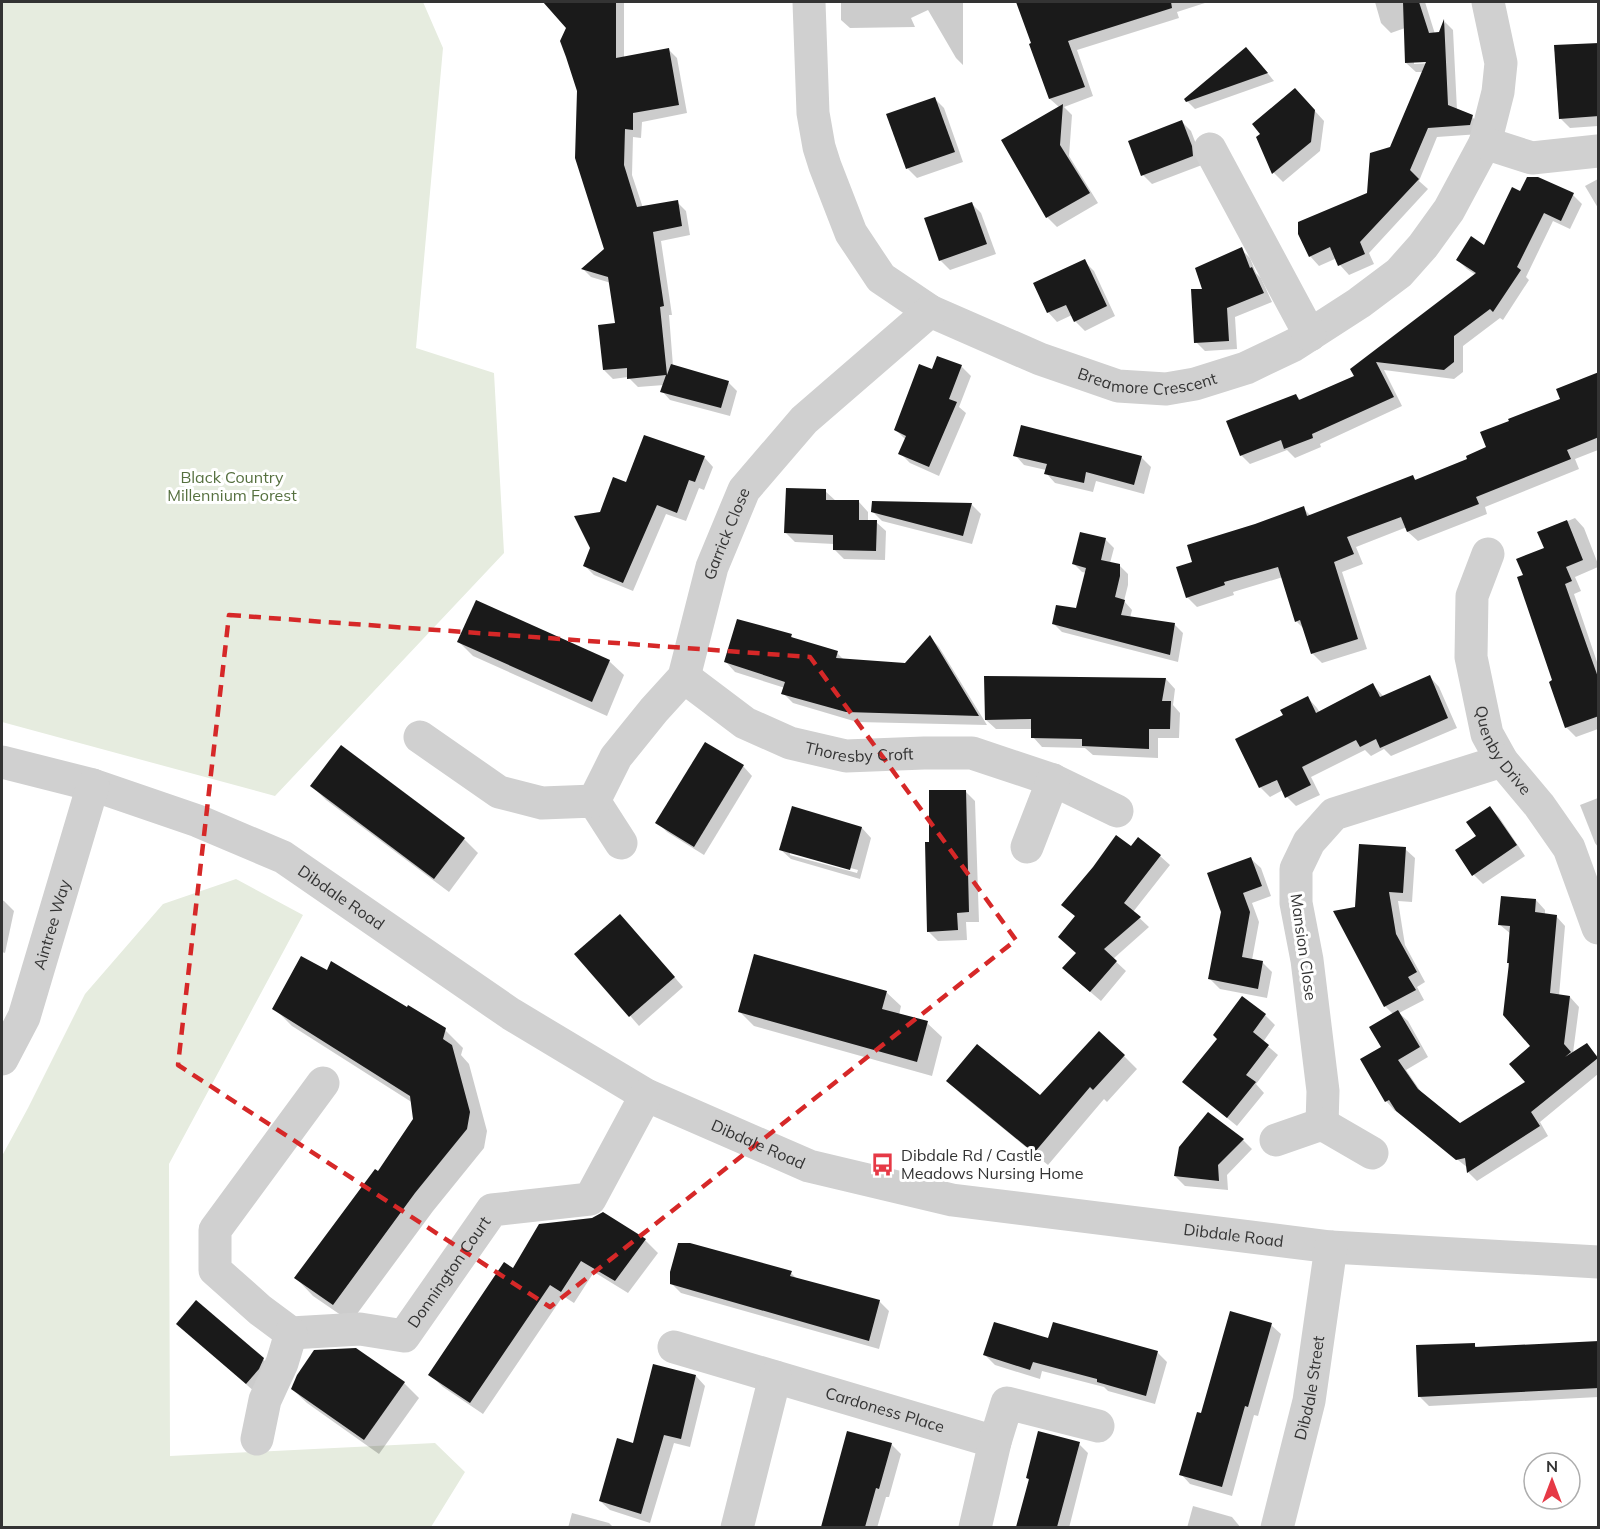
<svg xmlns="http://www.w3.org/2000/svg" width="1600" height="1529" font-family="Mulish,sans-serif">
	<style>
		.green { fill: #e6ecdf }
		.shadow { fill: #0003; fill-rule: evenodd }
		.building { fill: #1a1a1a }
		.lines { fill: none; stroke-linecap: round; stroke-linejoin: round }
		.minor { stroke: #d0d0d0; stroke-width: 33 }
		.marked { fill: none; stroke: #d62828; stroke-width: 4.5; stroke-dasharray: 12 8; stroke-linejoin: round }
		.labels { text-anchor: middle; stroke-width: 6; stroke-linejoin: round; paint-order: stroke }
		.street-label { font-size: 16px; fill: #333; stroke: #fff }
		.park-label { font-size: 16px; fill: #56703f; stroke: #fff }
		.poi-label { font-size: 16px; fill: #333; stroke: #fff; text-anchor: start }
	</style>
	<rect width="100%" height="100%" fill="#fff"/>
	<g class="green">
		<path d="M 2,2 L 423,2 L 443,48 L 416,348 L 494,373 L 504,553 L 275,796 L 2,722 Z"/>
		<path d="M 236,879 L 303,915 L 169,1164 L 170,1456 L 435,1443 L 465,1472 L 431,1527 L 2,1528 L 2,1156 L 28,1108 L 85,994 L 163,904 Z"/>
	</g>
	<g class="shadow">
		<path d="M 548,2 L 624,2 L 624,58 L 668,49 L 677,58 L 687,113 L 642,122 L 641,138 L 633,137 L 632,175 L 643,208 L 677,202 L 686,211 L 690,235 L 661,241 L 672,315 L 669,315 L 673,366 L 728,382 L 737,391 L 730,416 L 670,400 L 662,391 L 664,385 L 638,387 L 628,377 L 613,379 L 604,370 L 617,325 L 611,283 L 591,277 L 583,269 L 606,249 L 568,28 L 548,6 Z"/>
		<path d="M 841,2 L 963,2 L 963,65 L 956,58 L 928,10 L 911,18 L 915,27 L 850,28 L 841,20 Z"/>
		<path d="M 1017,2 L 1208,2 L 1177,12 L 1179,18 L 1077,50 L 1093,96 L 1064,107 L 1072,115 L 1069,156 L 1098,203 L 1057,227 L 1047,217 L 1003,140 L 1059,107 L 1050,99 L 1031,45 L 1033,44 Z"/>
		<path d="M 1375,2 L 1425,2 L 1435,34 L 1440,34 L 1445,22 L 1453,30 L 1457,110 L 1472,117 L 1482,126 L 1480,134 L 1437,137 L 1419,181 L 1428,189 L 1369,253 L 1374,264 L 1349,275 L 1340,265 L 1337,258 L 1319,266 L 1310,256 L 1368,194 L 1391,149 L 1424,72 L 1416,72 L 1406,63 L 1405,28 L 1391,33 L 1381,23 ZM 1434,60 L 1434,63 L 1414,64 L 1414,61 Z"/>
		<path d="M 1598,44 L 1598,126 L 1570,128 L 1560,118 Z"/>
		<path d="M 1254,57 L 1274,81 L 1195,109 L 1187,101 Z"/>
		<path d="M 935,99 L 944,108 L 963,162 L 917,178 L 908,169 L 888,115 Z"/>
		<path d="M 1305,100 L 1324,121 L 1320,151 L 1283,182 L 1274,173 L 1258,137 Z"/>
		<path d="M 1182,122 L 1191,131 L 1201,157 L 1202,165 L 1152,184 L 1143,175 Z"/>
		<path d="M 1598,179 L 1598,208 L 1585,186 Z"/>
		<path d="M 1521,193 L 1573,195 L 1582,204 L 1570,229 L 1553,221 L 1526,277 L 1529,280 L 1503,320 L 1500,318 L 1463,346 L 1463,372 L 1454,379 L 1384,370 L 1402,406 L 1320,444 L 1321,447 L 1295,458 L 1287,450 L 1250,464 L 1241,455 L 1296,396 L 1302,401 L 1356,377 L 1476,275 L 1467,269 L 1458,260 L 1485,247 Z"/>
		<path d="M 972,204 L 981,213 L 996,254 L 950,270 L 940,260 Z"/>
		<path d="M 1241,249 L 1250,258 L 1256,273 L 1261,278 L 1272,302 L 1235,317 L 1237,349 L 1205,351 L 1196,342 L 1204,290 Z"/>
		<path d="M 1084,261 L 1094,271 L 1115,316 L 1085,331 L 1075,321 L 1072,315 L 1057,322 L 1048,312 Z"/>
		<path d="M 961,366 L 971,376 L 959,407 L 966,413 L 939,476 L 910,463 L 900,453 L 906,440 L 896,430 L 933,371 Z"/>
		<path d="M 1598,373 L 1598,450 L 1575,459 L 1579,469 L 1485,507 L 1487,514 L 1418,541 L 1408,532 L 1407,527 L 1356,547 L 1363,564 L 1342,572 L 1367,649 L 1322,663 L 1312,653 L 1304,629 L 1296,621 L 1283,577 L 1233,592 L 1234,595 L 1197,607 L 1187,597 L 1194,563 L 1303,508 L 1311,516 L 1413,477 L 1417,481 L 1469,460 L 1562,400 Z"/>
		<path d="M 1015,455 L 1141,457 L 1151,467 L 1144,494 L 1096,481 L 1093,492 L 1055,483 L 1046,473 L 1046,470 L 1024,465 Z"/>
		<path d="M 704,457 L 713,467 L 704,490 L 699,488 L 686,521 L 666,514 L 633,591 L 594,575 L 584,565 L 592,548 L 627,484 Z"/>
		<path d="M 825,491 L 836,501 L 859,502 L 868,512 L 868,521 L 876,522 L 886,531 L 885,560 L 844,559 L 834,549 L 834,544 L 795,542 L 785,532 Z"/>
		<path d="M 971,504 L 981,514 L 972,544 L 882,521 L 872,511 Z"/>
		<path d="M 1575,518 L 1584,528 L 1598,564 L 1598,567 L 1575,577 L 1581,591 L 1574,594 L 1598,665 L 1598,729 L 1576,737 L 1566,727 L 1525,576 L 1545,548 L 1539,533 Z"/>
		<path d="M 1105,539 L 1114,548 L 1110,563 L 1119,565 L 1128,574 L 1128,585 L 1124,601 L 1132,610 L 1130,618 L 1174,624 L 1183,633 L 1178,662 L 1062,632 L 1053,623 L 1077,610 L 1087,573 L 1082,572 L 1074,564 Z"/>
		<path d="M 791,636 L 795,640 L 837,653 L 845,661 L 905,665 L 930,637 L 939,647 L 987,725 L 857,722 L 793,703 L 783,693 L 785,688 L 735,672 L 726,662 Z"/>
		<path d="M 459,642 L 609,661 L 624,675 L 607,716 L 473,656 Z"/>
		<path d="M 1430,677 L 1439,687 L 1457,728 L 1391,756 L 1384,749 L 1371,756 L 1365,750 L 1311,777 L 1320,795 L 1296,806 L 1287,797 L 1283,790 L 1270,797 L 1260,787 L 1237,740 L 1285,716 L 1308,698 L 1317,708 L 1320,713 L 1373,685 L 1384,697 Z"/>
		<path d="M 1166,679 L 1175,689 L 1173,705 L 1180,713 L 1179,738 L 1158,738 L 1158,758 L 1093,755 L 1085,748 L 1042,747 L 1033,737 L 1033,729 L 996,729 L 986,720 Z"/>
		<path d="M 743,766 L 752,776 L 704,855 L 667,832 L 657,822 Z"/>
		<path d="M 312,786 L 464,839 L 478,853 L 449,892 L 326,800 Z"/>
		<path d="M 966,792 L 975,801 L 979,922 L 966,922 L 967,940 L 938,941 L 928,931 L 930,843 Z"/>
		<path d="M 1598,798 L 1598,847 L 1595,843 L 1580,805 Z"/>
		<path d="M 1490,808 L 1499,817 L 1525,856 L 1483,884 L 1474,875 L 1478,836 Z"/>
		<path d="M 862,828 L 871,838 L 860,879 L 791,859 L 781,850 ZM 790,852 L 858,870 L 857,873 L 790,855 Z"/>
		<path d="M 1131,848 L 1160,856 L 1170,865 L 1133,912 L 1149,927 L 1113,959 L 1126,971 L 1101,1001 L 1074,978 L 1077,953 L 1060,937 L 1076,917 L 1064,905 Z"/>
		<path d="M 1405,849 L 1415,858 L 1412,902 L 1398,901 L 1405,945 L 1425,982 L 1417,987 L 1424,1000 L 1399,1013 L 1408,1021 L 1428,1057 L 1406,1070 L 1424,1096 L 1460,1125 L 1527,1083 L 1533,1047 L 1508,963 L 1511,934 L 1500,925 L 1536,900 L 1545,910 L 1545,915 L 1556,916 L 1565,926 L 1559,996 L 1570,997 L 1579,1007 L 1573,1053 L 1587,1045 L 1598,1057 L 1598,1074 L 1540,1122 L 1548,1136 L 1477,1181 L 1468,1172 L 1468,1168 L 1408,1120 L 1397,1109 L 1395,1111 L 1386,1101 L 1383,1048 L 1394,1015 L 1385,1006 L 1357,909 Z"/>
		<path d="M 1251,859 L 1261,868 L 1271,896 L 1252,903 L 1259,922 L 1252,960 L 1262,962 L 1272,972 L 1267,998 L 1220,989 L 1210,979 L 1222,912 Z"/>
		<path d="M 2,900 L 4,901 L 14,911 L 5,953 L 2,952 Z"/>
		<path d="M 629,925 L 683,987 L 639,1026 L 576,954 Z"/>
		<path d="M 886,992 L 901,1006 L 899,1015 L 927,1023 L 942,1037 L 932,1076 L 754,1026 L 740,1012 Z"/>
		<path d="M 274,1008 L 445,1030 L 463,1048 L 461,1055 L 469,1064 L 487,1131 L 484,1148 L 433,1211 L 351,1322 L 313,1296 L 296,1278 L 379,1173 L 415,1119 L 413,1103 L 292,1026 Z"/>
		<path d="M 1265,1015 L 1275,1025 L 1263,1042 L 1278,1055 L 1256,1084 L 1264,1093 L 1237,1126 L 1194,1091 Z"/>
		<path d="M 1124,1056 L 1137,1069 L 1107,1102 L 1104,1099 L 1048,1165 L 961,1094 L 948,1081 L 1040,1097 Z"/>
		<path d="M 1243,1140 L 1252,1149 L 1227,1175 L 1228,1190 L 1185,1186 L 1175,1176 Z"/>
		<path d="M 602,1214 L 645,1240 L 658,1253 L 628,1293 L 594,1272 L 574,1303 L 563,1296 L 483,1414 L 443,1387 L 430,1375 L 514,1270 Z"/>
		<path d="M 791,1273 L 797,1279 L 879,1301 L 889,1311 L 879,1349 L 681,1293 L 671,1283 Z"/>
		<path d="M 178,1324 L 263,1359 L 272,1369 L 256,1393 Z"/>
		<path d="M 1271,1325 L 1281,1334 L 1258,1416 L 1254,1415 L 1232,1496 L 1190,1484 L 1181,1474 L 1202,1415 Z"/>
		<path d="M 1049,1340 L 1157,1352 L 1167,1362 L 1155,1404 L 1108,1391 L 1104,1387 L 1042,1371 L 1040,1379 L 995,1365 L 985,1355 Z"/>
		<path d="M 1598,1342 L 1598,1397 L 1429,1406 L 1420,1397 L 1474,1345 L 1478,1348 Z"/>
		<path d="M 356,1350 L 404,1383 L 419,1398 L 379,1454 L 307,1403 L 292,1389 Z"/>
		<path d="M 696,1376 L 705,1386 L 690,1447 L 674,1443 L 650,1523 L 610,1510 L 600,1501 L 634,1445 Z"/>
		<path d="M 891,1444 L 901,1454 L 889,1497 L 886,1497 L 877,1528 L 822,1528 L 837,1477 Z"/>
		<path d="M 1079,1444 L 1088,1453 L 1069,1528 L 1017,1528 L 1030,1481 L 1027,1478 Z"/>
		<path d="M 1193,1506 L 1232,1517 L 1241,1528 L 1187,1528 Z"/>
		<path d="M 572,1513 L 609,1523 L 614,1528 L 568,1528 Z"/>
	</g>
	<g class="building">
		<path d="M 543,2 L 616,2 L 616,58 L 669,48 L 679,105 L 633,113 L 633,130 L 625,129 L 624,165 L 637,207 L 678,200 L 682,226 L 653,232 L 664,306 L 660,307 L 667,375 L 671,364 L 729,381 L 721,408 L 660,392 L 666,375 L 627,379 L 627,368 L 603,370 L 598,325 L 615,323 L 608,277 L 581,269 L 604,249 L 575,158 L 577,91 L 566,57 L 560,41 L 566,28 Z"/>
		<path d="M 1016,2 L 1171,2 L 1172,8 L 1068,41 L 1085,87 L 1049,99 L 1029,44 L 1031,43 Z"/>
		<path d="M 1403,2 L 1419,2 L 1429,33 L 1439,32 L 1444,19 L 1448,105 L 1473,115 L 1470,125 L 1428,128 L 1410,170 L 1419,179 L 1360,242 L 1365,254 L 1338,266 L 1330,247 L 1309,257 L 1298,234 L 1298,222 L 1367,193 L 1370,153 L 1390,147 L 1426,62 L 1405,63 Z"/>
		<path d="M 1599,43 L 1599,116 L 1559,119 L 1554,45 Z"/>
		<path d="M 1246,47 L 1268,73 L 1186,102 L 1184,99 Z"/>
		<path d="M 1295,88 L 1315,110 L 1311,142 L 1272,174 L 1256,137 L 1260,134 L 1252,124 Z"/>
		<path d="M 935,97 L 955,152 L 906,169 L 886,114 Z"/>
		<path d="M 1063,104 L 1060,145 L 1090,193 L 1046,218 L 1001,140 Z"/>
		<path d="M 1182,120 L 1192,146 L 1193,156 L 1141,176 L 1128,141 Z"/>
		<path d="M 1527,177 L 1538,177 L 1574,193 L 1561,221 L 1544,213 L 1517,267 L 1521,270 L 1493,312 L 1490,309 L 1454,336 L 1454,362 L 1444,370 L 1376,362 L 1394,397 L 1312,434 L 1313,438 L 1284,449 L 1281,440 L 1240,456 L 1226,421 L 1296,394 L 1299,400 L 1354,376 L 1350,369 L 1476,273 L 1456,260 L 1471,236 L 1484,245 L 1512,187 L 1520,191 Z"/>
		<path d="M 972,202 L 987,244 L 939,261 L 924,218 Z"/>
		<path d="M 1242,247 L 1250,268 L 1252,267 L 1264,293 L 1227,308 L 1229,341 L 1194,343 L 1191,289 L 1202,289 L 1195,268 Z"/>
		<path d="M 1085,259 L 1107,306 L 1074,322 L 1066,305 L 1047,313 L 1033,283 Z"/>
		<path d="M 937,356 L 962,365 L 949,399 L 957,402 L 929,467 L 898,454 L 906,436 L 894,430 L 919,364 L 932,369 Z"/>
		<path d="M 1599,372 L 1599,437 L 1567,450 L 1571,459 L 1476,497 L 1479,504 L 1407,532 L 1401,517 L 1347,537 L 1354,554 L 1334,562 L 1358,639 L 1311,654 L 1300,620 L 1295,622 L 1278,567 L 1224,582 L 1225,585 L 1186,598 L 1176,567 L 1192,562 L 1187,545 L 1255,524 L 1304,506 L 1307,516 L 1413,475 L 1415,480 L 1467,459 L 1466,456 L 1486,447 L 1480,432 L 1509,421 L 1508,419 L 1560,399 L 1556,389 Z"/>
		<path d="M 1021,425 L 1142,456 L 1134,485 L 1086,472 L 1084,483 L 1044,474 L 1047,464 L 1013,456 Z"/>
		<path d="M 644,435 L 705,456 L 695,482 L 689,480 L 677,513 L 657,505 L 623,583 L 583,566 L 590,548 L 574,516 L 600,512 L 613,477 L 626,482 Z"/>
		<path d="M 786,488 L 826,489 L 826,500 L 859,500 L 859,520 L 877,520 L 876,551 L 833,550 L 833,535 L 784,533 Z"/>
		<path d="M 872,501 L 972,503 L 963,536 L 871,512 Z"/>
		<path d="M 1567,520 L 1583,560 L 1566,567 L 1572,581 L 1565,584 L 1599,680 L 1599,716 L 1565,728 L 1549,682 L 1552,680 L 1517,577 L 1523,575 L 1516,559 L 1544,548 L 1537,532 Z"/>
		<path d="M 1080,532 L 1106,538 L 1101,560 L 1120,564 L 1120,576 L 1115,597 L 1125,600 L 1121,615 L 1175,623 L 1170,655 L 1052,624 L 1056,605 L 1076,608 L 1086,568 L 1072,564 Z"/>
		<path d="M 476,600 L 610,660 L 592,702 L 457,642 Z"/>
		<path d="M 737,619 L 792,634 L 791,637 L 838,651 L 836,658 L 905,663 L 930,635 L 979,716 L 846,712 L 781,694 L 785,682 L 724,662 Z"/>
		<path d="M 1430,675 L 1448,718 L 1380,748 L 1376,739 L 1360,747 L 1356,740 L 1302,767 L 1311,785 L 1285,798 L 1277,780 L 1259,788 L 1235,739 L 1283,715 L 1280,710 L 1308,696 L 1316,713 L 1373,683 L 1380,697 Z"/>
		<path d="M 984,676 L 1166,678 L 1162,701 L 1171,701 L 1170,729 L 1149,729 L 1149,749 L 1082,746 L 1082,739 L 1031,738 L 1031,719 L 985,720 Z"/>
		<path d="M 705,742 L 744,765 L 694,847 L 655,823 Z"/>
		<path d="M 341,745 L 465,838 L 434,879 L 310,786 Z"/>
		<path d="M 929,790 L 966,790 L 969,912 L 957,913 L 958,930 L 927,932 L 925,842 L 929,842 Z"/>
		<path d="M 792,806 L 862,827 L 850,870 L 779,850 Z"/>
		<path d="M 1490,806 L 1517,845 L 1472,876 L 1455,850 L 1476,836 L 1466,822 Z"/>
		<path d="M 1116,835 L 1131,846 L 1138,837 L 1161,855 L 1124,903 L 1141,917 L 1104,949 L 1117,961 L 1090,992 L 1062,968 L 1076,953 L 1058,937 L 1075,916 L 1061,905 L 1093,867 Z"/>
		<path d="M 1359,844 L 1406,847 L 1403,893 L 1389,892 L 1396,934 L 1417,972 L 1408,977 L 1416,990 L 1384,1007 L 1333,911 L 1355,907 Z"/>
		<path d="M 1251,857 L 1262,886 L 1243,893 L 1250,912 L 1242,957 L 1263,961 L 1258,989 L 1208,979 L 1221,912 L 1207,873 Z"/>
		<path d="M 1501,896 L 1536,899 L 1535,912 L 1557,915 L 1550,993 L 1570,996 L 1564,1044 L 1571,1052 L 1565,1057 L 1587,1043 L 1598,1058 L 1531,1112 L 1540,1126 L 1467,1173 L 1465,1158 L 1456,1160 L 1396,1111 L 1389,1100 L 1385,1102 L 1360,1059 L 1381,1047 L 1369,1027 L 1398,1010 L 1420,1047 L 1398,1060 L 1418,1089 L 1460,1123 L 1525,1082 L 1509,1064 L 1530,1046 L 1503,1015 L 1509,963 L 1507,963 L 1510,926 L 1498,925 Z"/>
		<path d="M 620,914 L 675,977 L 629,1017 L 574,954 Z"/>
		<path d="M 754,954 L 887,991 L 882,1009 L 928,1021 L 917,1062 L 738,1012 Z"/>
		<path d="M 301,956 L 327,970 L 331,961 L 407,1007 L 408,1005 L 446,1028 L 443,1039 L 452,1045 L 470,1112 L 467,1129 L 415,1193 L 333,1305 L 294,1278 L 375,1169 L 378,1171 L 413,1119 L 410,1096 L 272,1009 Z"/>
		<path d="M 1242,996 L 1266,1014 L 1253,1032 L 1269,1045 L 1246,1075 L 1256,1082 L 1227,1118 L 1182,1082 L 1217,1039 L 1213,1035 Z"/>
		<path d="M 1099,1031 L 1125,1055 L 1093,1090 L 1090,1087 L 1034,1153 L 946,1081 L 977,1044 L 1040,1095 Z"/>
		<path d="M 1208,1112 L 1244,1139 L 1218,1165 L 1219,1181 L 1174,1176 L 1179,1147 Z"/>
		<path d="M 603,1212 L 646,1239 L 615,1281 L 581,1261 L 561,1292 L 550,1285 L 470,1403 L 428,1375 L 504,1262 L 513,1268 L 539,1224 L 592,1218 Z"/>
		<path d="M 678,1243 L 690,1243 L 792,1271 L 790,1276 L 880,1300 L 869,1341 L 670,1284 L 670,1272 Z"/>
		<path d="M 196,1300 L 264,1358 L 259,1369 L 246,1384 L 176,1324 Z"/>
		<path d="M 1230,1311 L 1272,1323 L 1248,1407 L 1245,1406 L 1222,1487 L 1179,1475 L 1197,1412 L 1201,1413 Z"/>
		<path d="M 994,1322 L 1048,1338 L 1053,1322 L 1158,1351 L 1146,1396 L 1097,1382 L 1097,1379 L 1033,1362 L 1030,1370 L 983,1355 Z"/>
		<path d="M 1599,1341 L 1599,1388 L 1418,1397 L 1416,1345 L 1475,1343 L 1475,1347 Z"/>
		<path d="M 356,1348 L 405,1382 L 364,1440 L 291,1389 L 297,1375 L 314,1350 Z"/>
		<path d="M 653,1364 L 696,1375 L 681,1439 L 664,1435 L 641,1514 L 599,1501 L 617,1438 L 633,1443 Z"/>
		<path d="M 847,1431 L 892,1443 L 879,1489 L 876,1488 L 865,1527 L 821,1527 Z"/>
		<path d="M 1038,1431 L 1080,1442 L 1057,1527 L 1016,1527 L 1029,1479 L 1026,1478 Z"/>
	</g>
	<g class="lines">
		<g class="minor">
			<path id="s1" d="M 809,2 L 813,113 L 819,147 L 825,166 L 851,233 L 881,278 L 930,311 L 1040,359 L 1118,386 L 1166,389 L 1195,384 L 1246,368 L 1294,345 L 1359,303 L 1399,273 L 1423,246 L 1449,210 L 1485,143 L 1498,92 L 1501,63 L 1488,2"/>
			<path d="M 1485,143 L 1532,158 L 1598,151"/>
			<path d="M 1210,149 L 1310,335"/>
			<path id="s2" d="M 1488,554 L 1472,596 L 1471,657 L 1487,734 L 1502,761 L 1539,805 L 1569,848 L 1598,928"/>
			<path id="s3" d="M 684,677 L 745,723 L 790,743 L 846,756 L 924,753 L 972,753 L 1053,780 L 1117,811"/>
			<path d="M 420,737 L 499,792 L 542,803 L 594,801 L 621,843"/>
			<path id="s4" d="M 2,762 L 93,785 L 198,821 L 283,857 L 511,1014 L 646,1095 L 809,1166 L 952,1200 L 1331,1247 L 1598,1262"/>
			<path id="s5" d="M 594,801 L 616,757 L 654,710 L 684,677 L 712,567 L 744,490 L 804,420 L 930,311"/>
			<path d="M 1027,847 L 1053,780"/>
			<path id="s6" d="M 2,1059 L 24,1017 L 93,785"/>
			<path id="s7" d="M 323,1083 L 215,1230 L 215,1270 L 260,1310 L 291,1333 L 360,1329 L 404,1336 L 492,1210 L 590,1199 L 646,1095"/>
			<path d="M 1322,1124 L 1323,1091 L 1307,960 L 1296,903 L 1296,869 L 1309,842 L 1334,814 L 1502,761"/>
			<path d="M 1276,1140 L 1322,1124 L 1372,1153"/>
			<path id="s8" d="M 674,1347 L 995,1442"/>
			<path d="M 257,1439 L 265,1400 L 282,1363 L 291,1333"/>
			<path d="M 737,1528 L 775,1377"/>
			<path d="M 975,1528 L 995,1442 L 1007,1403 L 1098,1426"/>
			<path id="s9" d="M 1277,1528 L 1309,1401 L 1331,1247"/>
		</g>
	</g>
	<path class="marked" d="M 229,615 L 810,657 L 1016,940 L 550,1307 L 178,1065 Z"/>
	<defs>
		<symbol id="bus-bare" viewBox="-9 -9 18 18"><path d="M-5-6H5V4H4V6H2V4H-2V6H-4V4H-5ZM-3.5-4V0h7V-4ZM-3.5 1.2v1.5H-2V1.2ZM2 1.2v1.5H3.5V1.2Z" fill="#e63946" stroke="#fff" stroke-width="2.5" paint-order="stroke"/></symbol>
	</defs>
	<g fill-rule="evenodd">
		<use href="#bus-bare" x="866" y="1148" width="33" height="33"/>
	</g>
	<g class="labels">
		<g class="street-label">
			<text dy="6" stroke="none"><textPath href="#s1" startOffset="582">Breamore Crescent</textPath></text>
			<text dy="6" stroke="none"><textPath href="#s5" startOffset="304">Garrick Close</textPath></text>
			<text dy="6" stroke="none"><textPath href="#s2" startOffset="206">Quenby Drive</textPath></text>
			<text dy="6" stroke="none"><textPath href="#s3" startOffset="196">Thoresby Croft</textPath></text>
			<text dy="6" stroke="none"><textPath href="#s4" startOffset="368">Dibdale Road</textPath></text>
			<text dy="6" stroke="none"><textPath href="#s6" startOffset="144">Aintree Way</textPath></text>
			<text transform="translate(1304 947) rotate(82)" y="6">Mansion Close</text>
			<text dy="6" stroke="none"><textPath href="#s4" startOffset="854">Dibdale Road</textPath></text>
			<text dy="6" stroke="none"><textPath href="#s4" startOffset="1340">Dibdale Road</textPath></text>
			<text dy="6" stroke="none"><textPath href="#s7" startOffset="513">Donnington Court</textPath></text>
			<text dy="6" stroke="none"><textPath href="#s9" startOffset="144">Dibdale Street</textPath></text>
			<text dy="6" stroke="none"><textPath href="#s8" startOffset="220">Cardoness Place</textPath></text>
		</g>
		<g class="park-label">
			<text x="232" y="483">Black Country<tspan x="232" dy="18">Millennium Forest</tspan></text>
		</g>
		<g class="poi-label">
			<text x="901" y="1161">Dibdale Rd / Castle<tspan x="901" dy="18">Meadows Nursing Home</tspan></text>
		</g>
	</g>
	<rect width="1600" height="1529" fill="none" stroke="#333333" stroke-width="6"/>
	<g transform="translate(1552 1481)"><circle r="28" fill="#ffffff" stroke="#adadad" stroke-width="1.5"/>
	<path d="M0-4.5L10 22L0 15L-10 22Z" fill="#e63946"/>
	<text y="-9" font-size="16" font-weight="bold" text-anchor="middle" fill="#333333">N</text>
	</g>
</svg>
